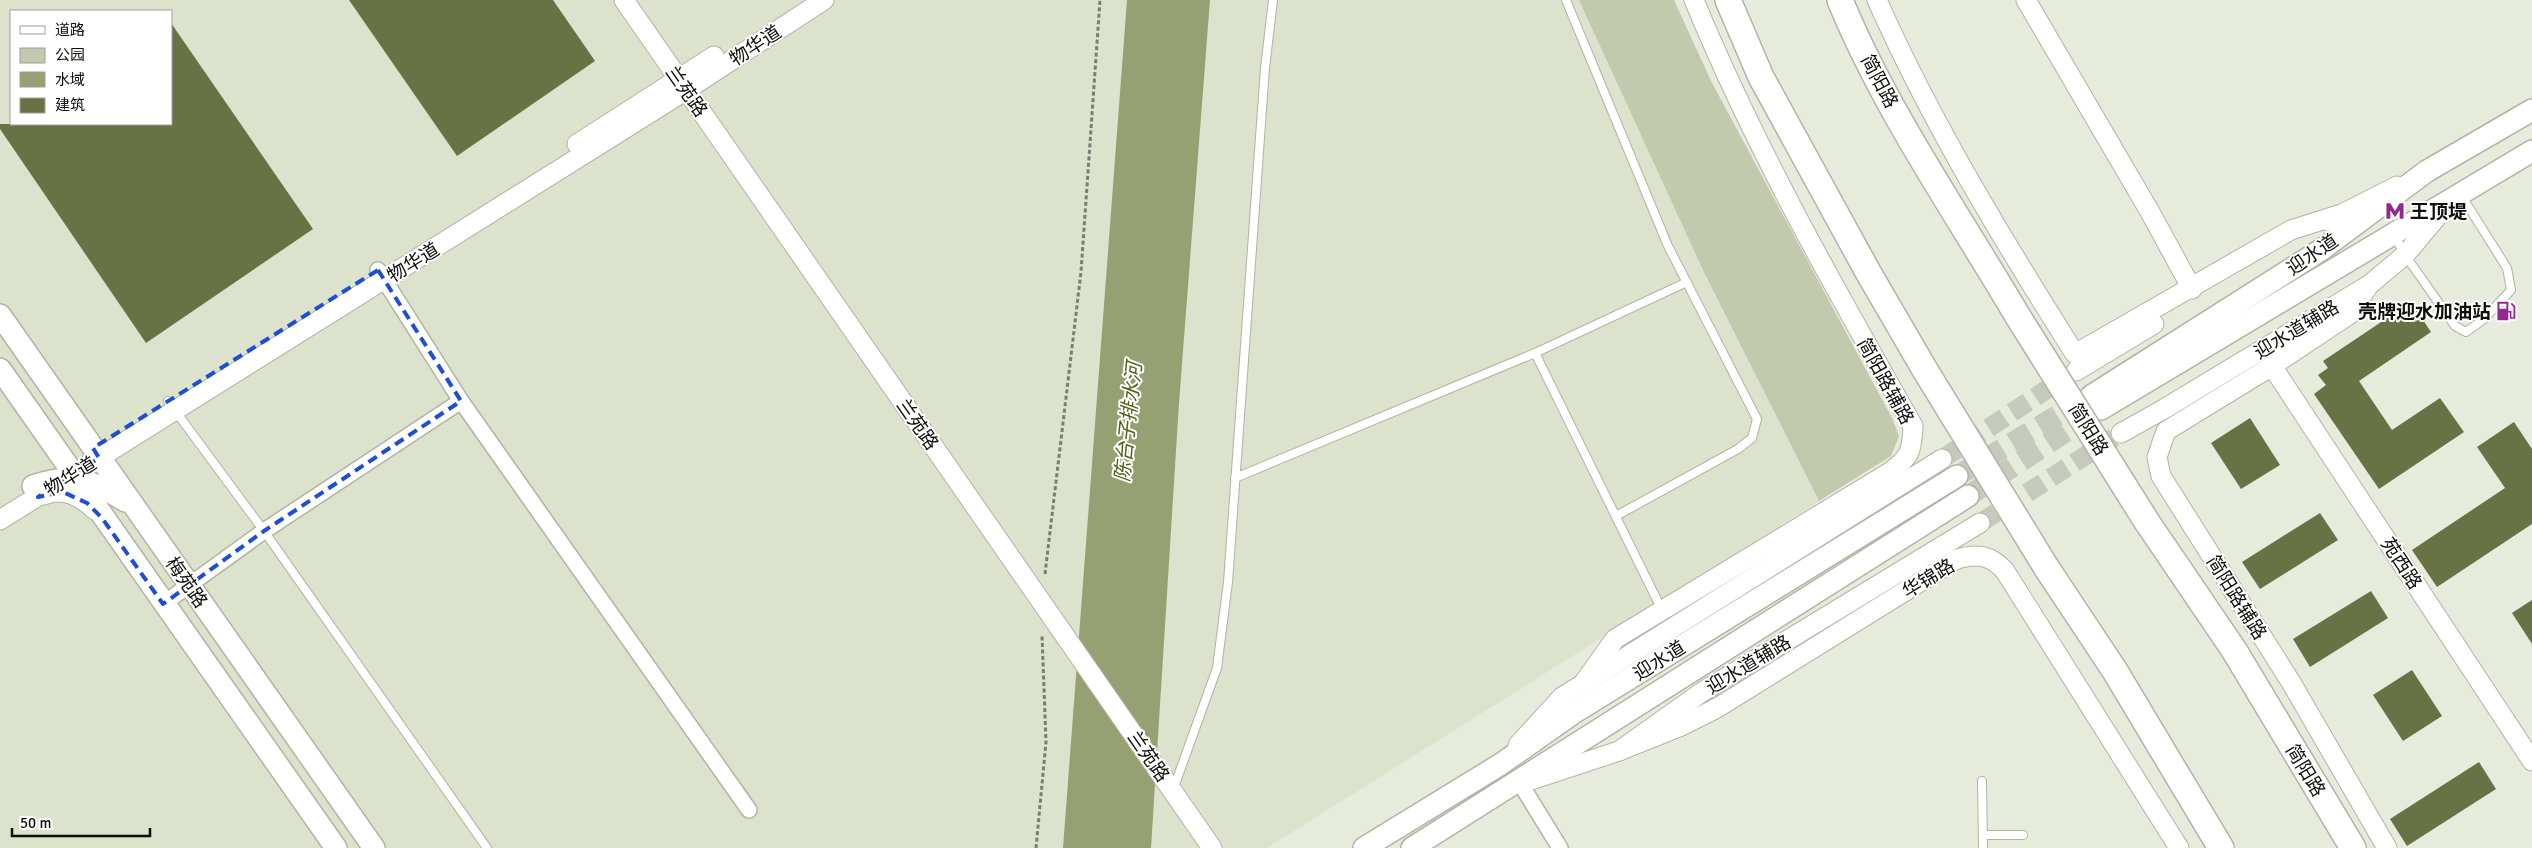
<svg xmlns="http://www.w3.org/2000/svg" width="2532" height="848" font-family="Signika,'Noto Sans SC',sans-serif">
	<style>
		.built { fill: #dce2cb; fill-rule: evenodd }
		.green { fill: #c2c9ac }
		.water { fill: #95a172 }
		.building { fill: #687245 }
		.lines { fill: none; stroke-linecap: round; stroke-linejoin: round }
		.tertiary-tunnel { stroke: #c6cabc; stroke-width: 19; stroke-dasharray: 19 9; stroke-linecap: butt }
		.secondary-tunnel { stroke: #c6cabc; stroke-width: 21; stroke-dasharray: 21 11; stroke-linecap: butt }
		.service-casing { stroke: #b0b4a5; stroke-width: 10 }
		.minor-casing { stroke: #b0b4a5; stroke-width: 18 }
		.tertiary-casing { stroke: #b0b4a5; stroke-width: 21 }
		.secondary-casing { stroke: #b0b4a5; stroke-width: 24 }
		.trunk-casing { stroke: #b0b4a5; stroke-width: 28 }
		.path { stroke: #7a7d73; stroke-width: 3; stroke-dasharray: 4 2.5; stroke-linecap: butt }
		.service { stroke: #fff; stroke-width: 8 }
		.minor { stroke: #fff; stroke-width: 15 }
		.tertiary { stroke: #fff; stroke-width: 19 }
		.secondary { stroke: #fff; stroke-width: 21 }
		.trunk { stroke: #fff; stroke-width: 25 }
		.trunk-bridge-casing { stroke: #b0b4a5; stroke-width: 28; stroke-linecap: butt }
		.trunk-bridge { stroke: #fff; stroke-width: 25 }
		.marked { fill: none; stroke: #1d4ed8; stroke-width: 4; stroke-dasharray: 10 6; stroke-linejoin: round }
		.labels { text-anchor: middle; stroke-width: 4; stroke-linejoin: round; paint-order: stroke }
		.street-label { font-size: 19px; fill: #0e0f0a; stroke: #fff }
		.poi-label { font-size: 19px; font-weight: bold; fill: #0e0f0a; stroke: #fff; text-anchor: start }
		.water-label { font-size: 20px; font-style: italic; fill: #525f15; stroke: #fff }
	</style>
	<rect width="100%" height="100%" fill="#e6ebdb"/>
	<path class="built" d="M 0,0 L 1586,0 L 1819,501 L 1267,848 L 0,848 ZM 11,11 L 171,11 L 171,124 L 11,124 Z"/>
	<path class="green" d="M 1579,0 L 1674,0 L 1711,81 L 1892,418 L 1899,436 L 1891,456 L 1819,501 L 1703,270 Z"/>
	<path class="water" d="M 1127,0 L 1210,0 L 1179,403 L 1151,848 L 1063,848 Z"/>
	<g class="building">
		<path d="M 349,0 L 553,0 L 595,61 L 457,156 Z"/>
		<path d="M 171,23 L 313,229 L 146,343 L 0,129 L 0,124 L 171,124 Z"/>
		<path d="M 2411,302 L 2431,332 L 2359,381 L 2392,430 L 2440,398 L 2464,432 L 2379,489 L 2314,394 L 2326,385 L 2318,375 L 2328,368 L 2323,361 Z"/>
		<path d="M 2250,418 L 2280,465 L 2241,489 L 2211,443 Z"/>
		<path d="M 2514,422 L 2532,449 L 2532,524 L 2437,587 L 2412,550 L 2505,488 L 2477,447 Z"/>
		<path d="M 2320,513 L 2338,540 L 2260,589 L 2242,562 Z"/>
		<path d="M 2371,591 L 2388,618 L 2310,667 L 2293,639 Z"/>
		<path d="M 2532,600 L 2532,644 L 2512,613 Z"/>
		<path d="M 2412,670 L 2442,716 L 2403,741 L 2373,695 Z"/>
		<path d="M 2479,762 L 2496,789 L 2407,846 L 2390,819 Z"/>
	</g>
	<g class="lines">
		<g class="tertiary-tunnel">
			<path d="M 1942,459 L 2070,374"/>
			<path d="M 1980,523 L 2121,433"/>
		</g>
		<g class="secondary-tunnel">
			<path d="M 1957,476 L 2088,397"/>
			<path d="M 1968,496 L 2096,412"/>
		</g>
		<defs>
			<g id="service">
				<path d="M 1566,0 L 1668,246 L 1757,419 L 1752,438 L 1738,449 L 1616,516"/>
				<path d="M 2394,235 L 2405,255 L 2455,326 L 2466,332 L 2484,319 L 2511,290 L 2507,268 L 2461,195"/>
				<path d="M 1535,353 L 1662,610"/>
				<path d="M 168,401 L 264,531 L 487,848"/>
				<path d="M 1235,478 L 1535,353 L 1687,282"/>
				<path d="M 1982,781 L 1983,848"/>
				<path d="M 1173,790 L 1217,668 L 1228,582 L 1265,68 L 1273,0"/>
				<path d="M 1983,835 L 2023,835"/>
			</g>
			<g id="minor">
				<path d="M 378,270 L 461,401 L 749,810"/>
				<path d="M 163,604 L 264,531 L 461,401"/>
				<path d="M 1520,783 L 1560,848"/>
			</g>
			<g id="tertiary">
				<path d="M 624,0 L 1212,848"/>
				<path d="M 1877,0 C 1932,124 2003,240 2075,354 L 2291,230 L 2338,215"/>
				<path d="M 2026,0 L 2150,212 L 2192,289"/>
				<path d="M 577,144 L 714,56"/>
				<path d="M 2328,221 L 2397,186"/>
				<path d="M 2369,285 L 2350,314 L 2272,366 L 2166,431 L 2157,457 L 2161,476 L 2292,684 L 2387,848"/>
				<path d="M 2272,366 L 2532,761"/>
				<path d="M 2076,371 L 2154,324"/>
				<path d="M 2121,433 L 2164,409 L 2369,285 L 2405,255 L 2447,205"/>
				<path d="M 44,495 C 64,487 80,496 95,510"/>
				<path d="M 0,520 L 680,94 L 824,0"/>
				<path d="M 1582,685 L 1615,639 L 1890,472 C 1910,457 1912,452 1913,426 C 1834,287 1755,148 1694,0"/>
				<path d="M 1518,745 L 1562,697 L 1942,459"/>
				<path d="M 1619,751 L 1679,727 L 1717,708 L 1957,559 C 1977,553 1991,555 2005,571 L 2179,848"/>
				<path d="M 1522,783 L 1619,751 L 1702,692 L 1980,523"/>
			</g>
			<g id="secondary">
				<path d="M 0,315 L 374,848"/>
				<path d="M 0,369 L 336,848"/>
				<path d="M 2091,396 L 2321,250 L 2427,171 L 2532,110"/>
				<path d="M 2101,409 L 2532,151"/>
				<path d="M 33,486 C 72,473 91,479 125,501"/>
				<path d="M 1364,848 L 1501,764 L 1575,712 L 1957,476"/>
				<path d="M 1412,848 L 1968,496"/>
			</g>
			<g id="trunk">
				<path d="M 1728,0 L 1761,77 L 1868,272 L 1925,370"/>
				<path d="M 1840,0 C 1885,110 1957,213 2017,315"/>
				<path d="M 2147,522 L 2234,650 L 2353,848"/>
				<path d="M 2046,567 L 2115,671 L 2221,848"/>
			</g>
		</defs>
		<use href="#service" class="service-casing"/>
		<use href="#minor" class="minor-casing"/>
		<use href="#tertiary" class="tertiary-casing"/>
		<use href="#secondary" class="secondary-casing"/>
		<use href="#trunk" class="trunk-casing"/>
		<g class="path">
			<path d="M 1045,574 L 1081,272 L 1100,0"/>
			<path d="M 1036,848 L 1046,742 L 1042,635"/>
		</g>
		<use href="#service" class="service"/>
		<use href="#minor" class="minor"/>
		<use href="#tertiary" class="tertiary"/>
		<use href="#secondary" class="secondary"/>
		<use href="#trunk" class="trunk"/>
		<defs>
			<g id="trunk-bridge">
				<path d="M 2017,315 L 2147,522"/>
				<path d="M 1925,370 L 2046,567"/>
			</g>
		</defs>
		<use href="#trunk-bridge" class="trunk-bridge-casing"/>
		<use href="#trunk-bridge" class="trunk-bridge"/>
	</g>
	<path class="marked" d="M 378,270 L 461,401 L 264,531 L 163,604 L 102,518 L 87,503 L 63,492 L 38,497 L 99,458 L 93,448 Z"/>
	<defs>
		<symbol id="metro-bare" viewBox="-9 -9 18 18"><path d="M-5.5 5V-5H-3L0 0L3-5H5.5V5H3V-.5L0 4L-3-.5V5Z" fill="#912a8f" stroke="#fff" stroke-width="2.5" paint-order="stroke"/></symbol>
		<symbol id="fuel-bare" viewBox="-9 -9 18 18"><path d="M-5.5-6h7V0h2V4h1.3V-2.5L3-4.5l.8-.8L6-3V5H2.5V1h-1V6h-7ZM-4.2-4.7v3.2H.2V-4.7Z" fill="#912a8f" stroke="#fff" stroke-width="2.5" paint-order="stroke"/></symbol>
	</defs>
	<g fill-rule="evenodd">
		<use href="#metro-bare" x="2381" y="197" width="28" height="28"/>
		<use href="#fuel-bare" x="2492" y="297" width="28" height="28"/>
	</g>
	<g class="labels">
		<g class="street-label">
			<text transform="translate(755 45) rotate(-33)" y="7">物华道</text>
			<text transform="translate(1880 81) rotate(62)" y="7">简阳路</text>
			<text transform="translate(687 91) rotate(55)" y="7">兰苑路</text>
			<text transform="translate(2312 254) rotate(-34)" y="7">迎水道</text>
			<text transform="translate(413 262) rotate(-32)" y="7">物华道</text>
			<text transform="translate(2296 329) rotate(-31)" y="7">迎水道辅路</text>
			<text transform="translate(1886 381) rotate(61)" y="7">简阳路辅路</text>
			<text transform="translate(918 424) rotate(55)" y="7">兰苑路</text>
			<text transform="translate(2089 429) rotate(58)" y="7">简阳路</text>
			<text transform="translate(70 476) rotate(-32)" y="7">物华道</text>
			<text transform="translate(2402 563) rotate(57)" y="7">苑西路</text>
			<text transform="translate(1928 578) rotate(-31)" y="7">华锦路</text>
			<text transform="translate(187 582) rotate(55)" y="7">梅苑路</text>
			<text transform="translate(2237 597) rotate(58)" y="7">简阳路辅路</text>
			<text transform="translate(1659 660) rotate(-32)" y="7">迎水道</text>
			<text transform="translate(1748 664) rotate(-31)" y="7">迎水道辅路</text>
			<text transform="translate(1149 756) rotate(55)" y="7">兰苑路</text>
			<text transform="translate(2306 770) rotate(59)" y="7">简阳路</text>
		</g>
		<g class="poi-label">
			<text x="2410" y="218">王顶堤</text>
			<text x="2491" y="318" text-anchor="end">壳牌迎水加油站</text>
		</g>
		<g class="water-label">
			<text transform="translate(1128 422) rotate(-84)" y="7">陈台子排水河</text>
		</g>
	</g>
	<rect x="10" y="10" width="162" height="115" fill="#ffffff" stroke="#9f9f9d"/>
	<rect x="20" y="26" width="25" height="8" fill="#ffffff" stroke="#9f9f9d"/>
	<text x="55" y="35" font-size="15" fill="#0e0f0a">道路</text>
	<rect x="20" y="48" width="25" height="15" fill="#c2c9ac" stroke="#9f9f9d"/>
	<text x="55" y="60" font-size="15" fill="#0e0f0a">公园</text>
	<rect x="20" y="72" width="25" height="15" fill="#95a172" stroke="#9f9f9d"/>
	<text x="55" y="85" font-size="15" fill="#0e0f0a">水域</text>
	<rect x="20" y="98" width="25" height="15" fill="#687245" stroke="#9f9f9d"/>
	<text x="55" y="110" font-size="15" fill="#0e0f0a">建筑</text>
	<path d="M12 828v8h138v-8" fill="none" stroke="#0e0f0a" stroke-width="2.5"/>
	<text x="20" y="828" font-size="15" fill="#0e0f0a" stroke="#ffffff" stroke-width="4" paint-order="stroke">50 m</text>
</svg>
